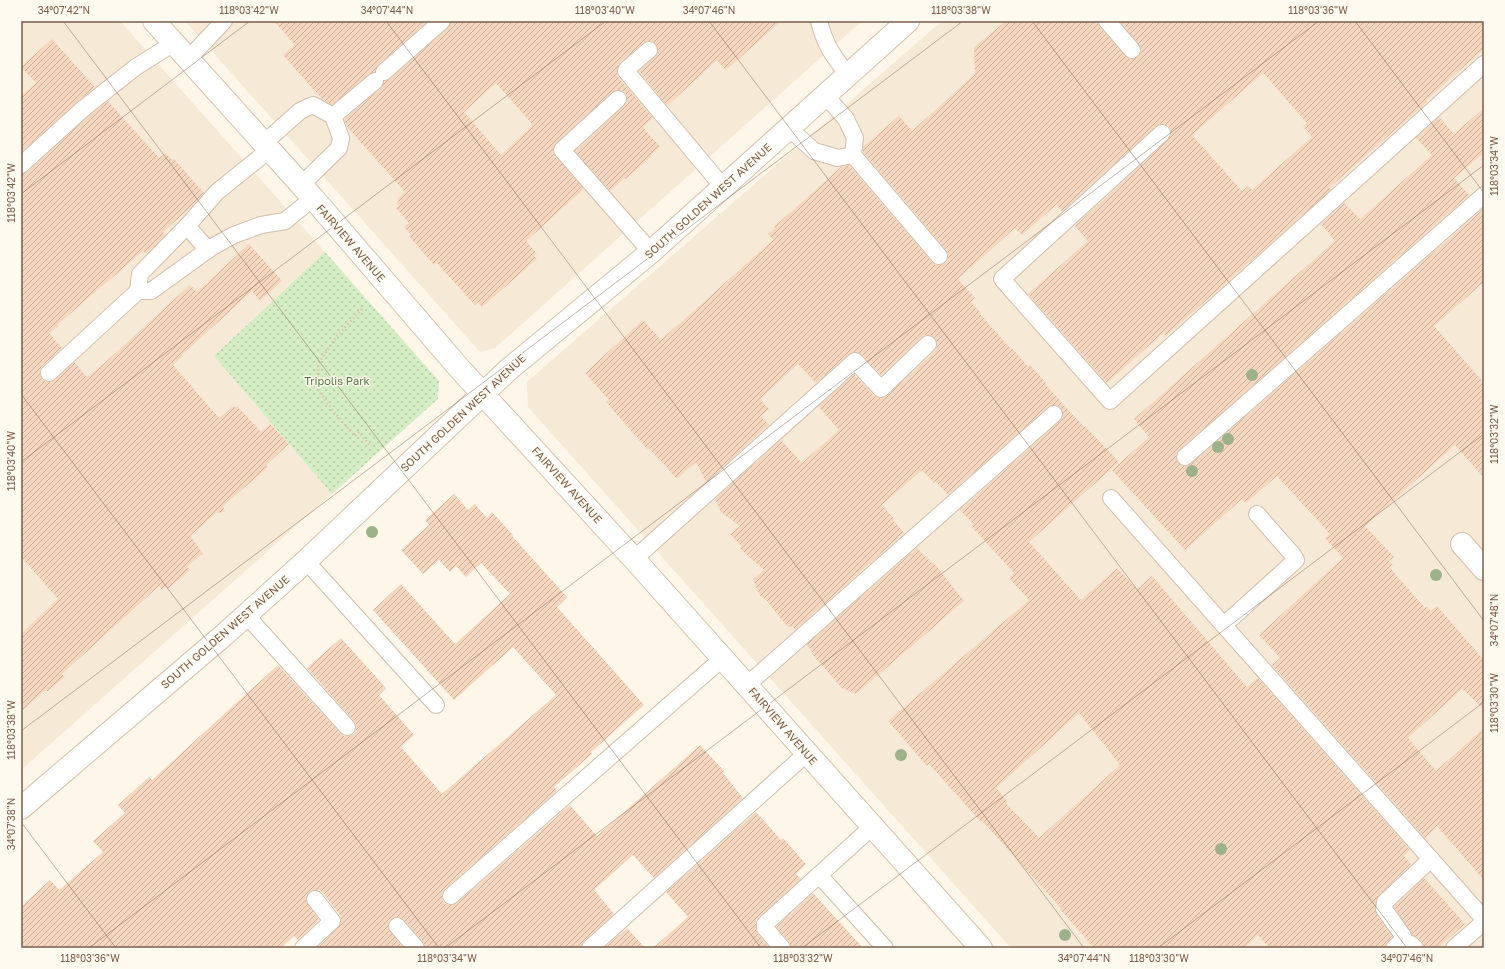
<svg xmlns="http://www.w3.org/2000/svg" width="1505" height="969" font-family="'Golos Text',sans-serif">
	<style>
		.residential { fill: #f6e9d6 }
		.park { fill: url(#park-dots) }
		.building { fill: url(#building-hatch); fill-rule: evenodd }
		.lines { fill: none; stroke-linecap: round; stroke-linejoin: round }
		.lane-casing { stroke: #d1beac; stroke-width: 18 }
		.street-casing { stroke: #d1beac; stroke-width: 24 }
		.secondary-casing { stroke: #d7c1ac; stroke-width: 24 }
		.path { stroke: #dbb9a0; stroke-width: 2.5; stroke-dasharray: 1 3; stroke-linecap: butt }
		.lane { stroke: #fff; stroke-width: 16 }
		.street { stroke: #fff; stroke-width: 22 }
		.secondary { stroke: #fff; stroke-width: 22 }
		.tree { fill: #9db28a }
		.ticks { fill: none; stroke: #7a5d4a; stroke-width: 1; stroke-opacity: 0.45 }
		.labels { text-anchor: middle; stroke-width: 3; stroke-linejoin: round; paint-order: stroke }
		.street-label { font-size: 11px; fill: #7a5d4a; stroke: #fffaf0 }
		.park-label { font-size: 11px; fill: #4d7a3e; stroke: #fffaf0 }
		.neatline { fill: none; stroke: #7a5d4a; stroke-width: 1.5 }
		.ticks-label { font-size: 10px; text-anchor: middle; fill: #7a5d4a }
	</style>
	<defs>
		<pattern id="park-dots" width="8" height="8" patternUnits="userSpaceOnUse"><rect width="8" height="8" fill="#d4edc5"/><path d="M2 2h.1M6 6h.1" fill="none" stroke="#b1c3a2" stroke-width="1.8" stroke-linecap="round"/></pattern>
		<pattern id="building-hatch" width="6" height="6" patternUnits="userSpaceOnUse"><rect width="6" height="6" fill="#f5d6be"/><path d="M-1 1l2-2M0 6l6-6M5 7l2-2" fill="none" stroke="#cbb19c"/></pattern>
	</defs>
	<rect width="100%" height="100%" fill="#fef6e8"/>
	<g class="residential">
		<path d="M 21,21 L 120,21 L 325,252 L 214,356 L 332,494 L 21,770 Z"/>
		<path d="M 185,21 L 862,21 L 495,348 L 480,352 Z"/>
		<path d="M 942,21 L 1484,21 L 1484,948 L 1011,948 L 528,407 L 527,382 Z"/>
	</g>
	<path class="park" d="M 325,252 L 439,381 L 438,399 L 332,494 L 214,356 Z"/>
	<g class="building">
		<path d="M 274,21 L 428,21 L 378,65 L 375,72 L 369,74 L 332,105 L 322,99 L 283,55 L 295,45 Z"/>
		<path d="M 451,21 L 781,21 L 726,70 L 717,60 L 667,106 L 639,71 L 658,53 L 658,48 L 656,44 L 652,41 L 647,41 L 643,43 L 621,62 L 618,67 L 617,72 L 618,77 L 653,118 L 643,127 L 660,147 L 651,155 L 651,157 L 626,179 L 625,178 L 610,191 L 575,151 L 624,106 L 627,102 L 627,97 L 625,92 L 620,90 L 616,90 L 612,92 L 556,143 L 553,147 L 553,152 L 555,156 L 584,189 L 526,241 L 537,254 L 534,256 L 537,259 L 482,307 L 478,302 L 475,305 L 436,262 L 434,265 L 409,236 L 411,234 L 404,227 L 409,223 L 396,208 L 399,206 L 397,203 L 399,201 L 397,199 L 405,192 L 348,128 L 344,119 L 381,88 L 384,81 L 390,79 L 448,28 ZM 496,83 L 533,125 L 501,155 L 464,112 Z"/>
		<path d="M 1006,21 L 1098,21 L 1100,27 L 1125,56 L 1129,59 L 1133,59 L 1138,57 L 1141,53 L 1141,48 L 1120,21 L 1484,21 L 1484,49 L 1426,100 L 1427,102 L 1329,188 L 1331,190 L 1166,336 L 1163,333 L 1107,383 L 1028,294 L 1088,241 L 1075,226 L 1168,140 L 1171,136 L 1171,131 L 1169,126 L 1165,124 L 1160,124 L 1156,126 L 1062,211 L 1056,205 L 1022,235 L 1015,228 L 958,279 L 975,298 L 971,302 L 981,313 L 980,314 L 1011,349 L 1012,348 L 1028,367 L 1030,365 L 1046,383 L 1045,384 L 1084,427 L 1085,426 L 1119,462 L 1029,542 L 1081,600 L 1117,568 L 1137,589 L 1152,576 L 1247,687 L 1258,678 L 1410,850 L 1404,856 L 1411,864 L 1379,895 L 1376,901 L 1375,908 L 1376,914 L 1392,937 L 1385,944 L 1385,948 L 1270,948 L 1258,935 L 1244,948 L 1094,948 L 1060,909 L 1061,908 L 983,822 L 982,823 L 929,764 L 927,766 L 888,721 L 1029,600 L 1009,578 L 1014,573 L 972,527 L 974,525 L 960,510 L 1060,421 L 1063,417 L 1063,413 L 1061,407 L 1057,405 L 1053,405 L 1048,407 L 948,495 L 935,481 L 934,483 L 922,470 L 882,505 L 894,519 L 893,520 L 904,533 L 795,630 L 793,627 L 787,626 L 766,600 L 760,596 L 753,579 L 764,570 L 740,549 L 742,547 L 730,534 L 740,526 L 721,512 L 715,499 L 781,440 L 802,463 L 839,430 L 818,406 L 854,374 L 874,396 L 879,398 L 884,398 L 887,396 L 935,351 L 937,346 L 937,342 L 935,338 L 930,335 L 925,335 L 922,337 L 881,375 L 862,355 L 857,352 L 853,352 L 849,354 L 816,383 L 798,364 L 760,399 L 769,409 L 761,416 L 769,425 L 706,482 L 696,462 L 677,479 L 649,448 L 647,449 L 606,402 L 609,400 L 585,373 L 643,320 L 661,340 L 773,240 L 768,234 L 775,228 L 774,227 L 841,167 L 849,165 L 932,262 L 936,265 L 940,265 L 945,263 L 948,259 L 948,254 L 946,250 L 863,152 L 863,147 L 899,116 L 912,131 L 975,74 L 974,47 ZM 1263,73 L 1307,123 L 1303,126 L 1312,137 L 1252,190 L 1248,186 L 1242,191 L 1192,135 ZM 1079,713 L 1120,765 L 1039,838 L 1006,803 L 1007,801 L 996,788 Z"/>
		<path d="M 52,39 L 95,87 L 78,101 L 21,152 L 21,96 L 36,83 L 21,67 Z"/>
		<path d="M 108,101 L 159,158 L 166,153 L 172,160 L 174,159 L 204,193 L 192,206 L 163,232 L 165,235 L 155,246 L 145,254 L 143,251 L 57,325 L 58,326 L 49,333 L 62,348 L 42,366 L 40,370 L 40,375 L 42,379 L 46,382 L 51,382 L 74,362 L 87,377 L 98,368 L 99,368 L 190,285 L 197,292 L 249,244 L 282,281 L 260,301 L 252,291 L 182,355 L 183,356 L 173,365 L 219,418 L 233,406 L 236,408 L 237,406 L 261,432 L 270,424 L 289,444 L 266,465 L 268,467 L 223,506 L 225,512 L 216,513 L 190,536 L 203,553 L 187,567 L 190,570 L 168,589 L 165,586 L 162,590 L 159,586 L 62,674 L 65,677 L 48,691 L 44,691 L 21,712 L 21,634 L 58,599 L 21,557 L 21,174 L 27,172 L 90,115 Z"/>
		<path d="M 1484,108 L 1484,153 L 1454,178 L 1469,195 L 1179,450 L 1176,454 L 1176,458 L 1178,463 L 1182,466 L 1186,466 L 1191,464 L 1482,210 L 1484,213 L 1484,282 L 1434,326 L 1484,383 L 1484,478 L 1455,445 L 1365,526 L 1394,557 L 1389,561 L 1393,565 L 1390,568 L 1425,608 L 1427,607 L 1431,611 L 1437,606 L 1484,660 L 1484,709 L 1462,689 L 1408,738 L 1436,771 L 1484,728 L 1484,880 L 1437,826 L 1425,838 L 1272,665 L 1280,658 L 1259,635 L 1343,558 L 1325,538 L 1330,534 L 1277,476 L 1246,503 L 1242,499 L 1185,550 L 1112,470 L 1149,437 L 1134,419 L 1335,241 L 1321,224 L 1344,203 L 1360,219 L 1432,155 L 1416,138 L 1439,117 L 1454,134 Z"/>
		<path d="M 454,494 L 468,510 L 475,504 L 487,518 L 492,512 L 513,535 L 512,536 L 567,597 L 557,607 L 644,705 L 591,752 L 592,754 L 554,787 L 557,791 L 445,889 L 442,893 L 442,897 L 444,903 L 448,905 L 452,905 L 457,903 L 570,805 L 597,836 L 700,745 L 724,771 L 723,773 L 743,798 L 654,878 L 633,855 L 594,890 L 614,914 L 584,941 L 581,948 L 425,948 L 423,942 L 404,920 L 400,917 L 396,917 L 391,919 L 388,923 L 388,928 L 403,948 L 317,948 L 338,928 L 341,920 L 340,915 L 323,893 L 319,890 L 314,890 L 310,891 L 306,895 L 306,901 L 319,920 L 298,940 L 294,936 L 281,948 L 21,948 L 21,907 L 50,880 L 59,890 L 103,852 L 93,841 L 125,813 L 118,805 L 149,777 L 152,780 L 278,665 L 340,733 L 344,736 L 349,736 L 354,734 L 356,730 L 356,725 L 354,721 L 307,668 L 341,638 L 386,688 L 379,695 L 414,735 L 401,747 L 442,794 L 556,695 L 513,647 L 454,700 L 373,610 L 401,584 L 455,644 L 510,594 L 481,563 L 466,577 L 456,566 L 450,572 L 439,560 L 423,574 L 401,550 L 429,525 L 425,520 Z"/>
		<path d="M 917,548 L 932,563 L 933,562 L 964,601 L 856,694 L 842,688 L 820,663 L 815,658 L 807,644 Z"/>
		<path d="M 756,812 L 781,840 L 783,838 L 806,864 L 796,874 L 801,879 L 756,920 L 756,928 L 758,934 L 770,948 L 653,948 L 688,917 L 666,892 Z"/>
		<path d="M 1424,878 L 1465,924 L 1438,948 L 1424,948 L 1422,942 L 1412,935 L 1394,907 Z"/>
		<path d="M 813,893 L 863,948 L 791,948 L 789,942 L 776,927 Z"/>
		<path d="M 627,928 L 645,948 L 604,948 Z"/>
	</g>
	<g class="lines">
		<defs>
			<g id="lane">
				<path d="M 819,21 C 825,45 833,56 848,75"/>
				<path d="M 1107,21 L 1132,50"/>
				<path d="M 649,50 L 627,69 L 626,71 L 723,187"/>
				<path d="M 188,59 L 224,21"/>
				<path d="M 384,72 L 442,21"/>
				<path d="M 825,95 L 846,119 L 855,138 L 853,155 L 939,256"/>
				<path d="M 618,99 L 562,150 L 651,252"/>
				<path d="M 333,116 L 375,81"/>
				<path d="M 789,128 L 814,151 L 838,158 L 853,155"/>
				<path d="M 1162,133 L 1002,279 L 1110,401 L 1484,64"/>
				<path d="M 264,143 L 300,111 L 313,105 L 333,116 L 341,138 L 339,148 L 301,185"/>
				<path d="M 21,165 L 84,108 L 136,67 L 174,43"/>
				<path d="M 187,226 L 208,250"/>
				<path d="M 138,291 L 151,291 L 212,247 L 234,235 L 261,225 L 285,221 L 313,198"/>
				<path d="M 49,373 L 138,291 L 140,274 L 187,226 L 217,192 L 269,150"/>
				<path d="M 1185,457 L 1484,195"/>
				<path d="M 1111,498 L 1484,919"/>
				<path d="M 634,559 L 855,361 L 881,389 L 928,344"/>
				<path d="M 306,561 L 436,705"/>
				<path d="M 246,615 L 347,727"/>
				<path d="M 1224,625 L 1296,560 L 1293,555 L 1257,514"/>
				<path d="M 747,685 L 1054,414"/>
				<path d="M 872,827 L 819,875 L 885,948"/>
				<path d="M 451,896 L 723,658"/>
				<path d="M 397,926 L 416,948"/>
				<path d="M 1400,943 L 1411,944 L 1415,948"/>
				<path d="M 303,948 L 332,921 L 315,899"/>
				<path d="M 590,948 L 807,753"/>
				<path d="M 782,948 L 765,928 L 765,924 L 819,875"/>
				<path d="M 1394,948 L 1400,943 L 1403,936 L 1384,909 L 1385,902 L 1431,859"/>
				<path d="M 1454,948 L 1484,922"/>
			</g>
			<path id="street" d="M 1462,544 L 1484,569"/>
			<g id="secondary">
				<path d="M 154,21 L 313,198 L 459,368 L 634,559 L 981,948"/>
				<path d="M 21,808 L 224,635 L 306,561 L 508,370 L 651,252 L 908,21"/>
			</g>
		</defs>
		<use href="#lane" class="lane-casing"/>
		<use href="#street" class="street-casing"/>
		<use href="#secondary" class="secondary-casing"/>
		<path class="path" d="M 362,309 L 336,337 L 318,364 L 319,391 L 333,411 L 355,436 L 359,432 L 371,447"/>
		<use href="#lane" class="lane"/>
		<use href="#street" class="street"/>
		<use href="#secondary" class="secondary"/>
	</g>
	<g class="tree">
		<circle cx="1252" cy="375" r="6"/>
		<circle cx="1228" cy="439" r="6"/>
		<circle cx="1218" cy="447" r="6"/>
		<circle cx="1192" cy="471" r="6"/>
		<circle cx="372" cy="532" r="6"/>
		<circle cx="1436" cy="575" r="6"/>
		<circle cx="901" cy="755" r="6"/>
		<circle cx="1221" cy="849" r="6"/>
		<circle cx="1065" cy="935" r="6"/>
	</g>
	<path class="ticks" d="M 63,21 L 761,948M 386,21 L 1084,948M 709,21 L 1407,948M 1032,21 L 1484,621M 1355,21 L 1484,193M 21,194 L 250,21M 21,394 L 439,948M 21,462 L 606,21M 21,731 L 963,21M 21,822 L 116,948M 89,948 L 1319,21M 445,948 L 1484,165M 802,948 L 1484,434M 1158,948 L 1484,702"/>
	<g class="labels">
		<g class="street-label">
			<text transform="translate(708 201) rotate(-42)" y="4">SOUTH GOLDEN WEST AVENUE</text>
			<text transform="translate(351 243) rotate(49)" y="4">FAIRVIEW AVENUE</text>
			<text transform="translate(463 413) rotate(-43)" y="4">SOUTH GOLDEN WEST AVENUE</text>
			<text transform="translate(567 485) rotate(48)" y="4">FAIRVIEW AVENUE</text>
			<text transform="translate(225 632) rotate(-41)" y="4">SOUTH GOLDEN WEST AVENUE</text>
			<text transform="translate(783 726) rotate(49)" y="4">FAIRVIEW AVENUE</text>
		</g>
		<g class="park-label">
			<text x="337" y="385">Tripolis Park</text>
		</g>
	</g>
	<rect width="1505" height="969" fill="none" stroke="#fffaf0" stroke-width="44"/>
	<rect x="22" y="22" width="1461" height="925" class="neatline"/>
	<g class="ticks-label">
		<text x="64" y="14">34°07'42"N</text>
		<text x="249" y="14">118°03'42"W</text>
		<text x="387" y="14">34°07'44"N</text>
		<text x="605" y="14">118°03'40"W</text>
		<text x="709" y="14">34°07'46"N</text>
		<text x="961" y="14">118°03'38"W</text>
		<text x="1318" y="14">118°03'36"W</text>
		<text transform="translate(1494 166) rotate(-90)" y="4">118°03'34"W</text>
		<text transform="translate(11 193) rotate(-90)" y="4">118°03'42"W</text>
		<text transform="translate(1494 434) rotate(-90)" y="4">118°03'32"W</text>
		<text transform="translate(11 461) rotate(-90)" y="4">118°03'40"W</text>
		<text transform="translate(1494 620) rotate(-90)" y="4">34°07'48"N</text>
		<text transform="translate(1494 703) rotate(-90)" y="4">118°03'30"W</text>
		<text transform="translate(11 730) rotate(-90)" y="4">118°03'38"W</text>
		<text transform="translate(11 824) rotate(-90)" y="4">34°07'38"N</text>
		<text x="90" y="962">118°03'36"W</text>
		<text x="447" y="962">118°03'34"W</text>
		<text x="803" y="962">118°03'32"W</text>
		<text x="1084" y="962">34°07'44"N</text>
		<text x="1159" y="962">118°03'30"W</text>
		<text x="1407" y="962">34°07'46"N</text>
	</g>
</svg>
